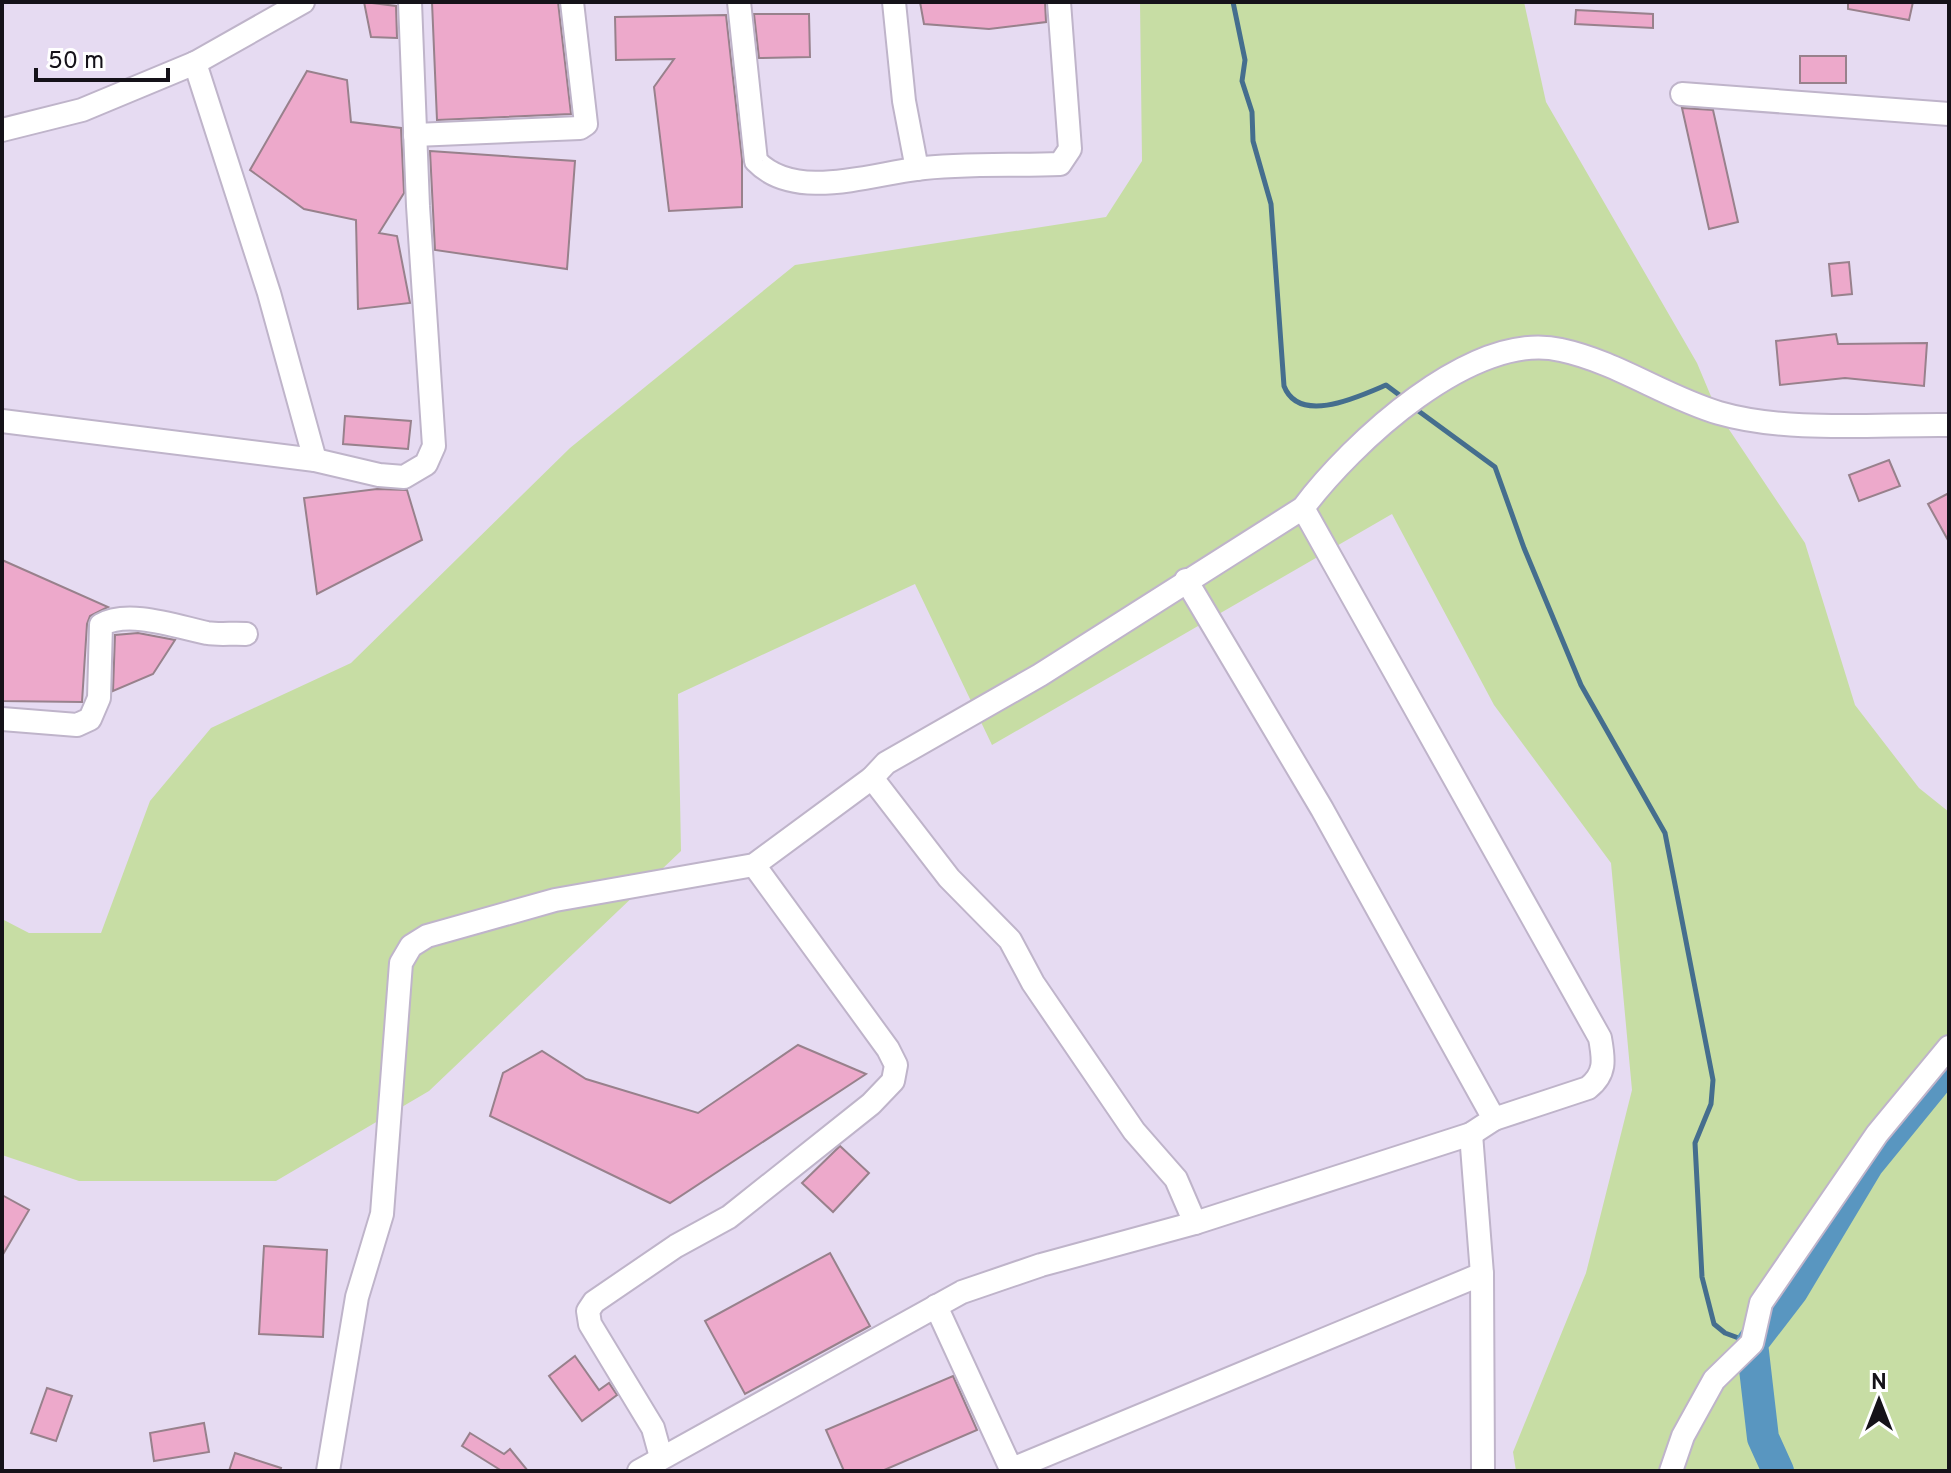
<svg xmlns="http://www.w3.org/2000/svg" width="1951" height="1473" font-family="Overpass,sans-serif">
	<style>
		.green { fill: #c7dda4 }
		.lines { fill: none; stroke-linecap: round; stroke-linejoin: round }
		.stream { stroke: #456e8e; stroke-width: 5 }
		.river { stroke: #5996c0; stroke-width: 32 }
		.building { fill: #eda9cb; stroke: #98818c; stroke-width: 2 }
		.minor-casing { stroke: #bfb4ca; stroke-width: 26 }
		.minor { stroke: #fff; stroke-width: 22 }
	</style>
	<rect width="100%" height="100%" fill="#e6dbf2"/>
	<path class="green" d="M 1140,2 L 1524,2 L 1546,102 L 1697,363 L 1718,413 L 1805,543 L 1855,705 L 1919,788 L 1949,812 L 1949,1471 L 1516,1471 L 1513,1452 L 1586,1273 L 1632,1090 L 1611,863 L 1494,705 L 1392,514 L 992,745 L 915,584 L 678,694 L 681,851 L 429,1091 L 276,1181 L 79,1181 L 2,1155 L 2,919 L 29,933 L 101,933 L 150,801 L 211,728 L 351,663 L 570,448 L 795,265 L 1106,217 L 1142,161 Z"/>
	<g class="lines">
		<g class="stream">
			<path d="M 1233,2 L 1245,60 L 1242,81 L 1252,112 L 1253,141 L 1271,204 L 1284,386 C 1299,425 1358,397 1386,385 L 1406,400"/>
			<path d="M 1413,407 L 1495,467 L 1524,548 L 1581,685 L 1665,833 L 1713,1080 L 1711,1104 L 1695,1143 L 1702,1277 L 1714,1324 L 1725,1333 L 1744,1340"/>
		</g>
		<path class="river" d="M 1778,1471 L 1763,1438 L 1752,1343 L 1792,1291 L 1868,1164 L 1949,1065"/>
	</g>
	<g class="building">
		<path d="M 364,2 L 396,6 L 397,38 L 371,37 Z"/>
		<path d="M 432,2 L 558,2 L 571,114 L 437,120 Z"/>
		<path d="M 920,2 L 1045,2 L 1046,22 L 989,29 L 924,24 Z"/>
		<path d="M 1848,2 L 1913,2 L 1909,20 L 1848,9 Z"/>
		<path d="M 1576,10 L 1653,14 L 1653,28 L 1575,24 Z"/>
		<path d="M 754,14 L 809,14 L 810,57 L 759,58 Z"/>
		<path d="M 726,15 L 742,159 L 742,207 L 669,211 L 654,87 L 674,59 L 616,60 L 615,17 Z"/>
		<rect x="1800" y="56" width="46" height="27"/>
		<path d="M 307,71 L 347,80 L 351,122 L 401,128 L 404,193 L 379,233 L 397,236 L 410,303 L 358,309 L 356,220 L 304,209 L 250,170 Z"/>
		<path d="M 1682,108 L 1713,110 L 1738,222 L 1709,229 Z"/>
		<path d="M 430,151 L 575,161 L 567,269 L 435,250 Z"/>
		<path d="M 1849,262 L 1852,294 L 1832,296 L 1829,264 Z"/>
		<path d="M 1836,334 L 1838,344 L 1927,343 L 1924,386 L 1845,378 L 1780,385 L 1776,341 Z"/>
		<path d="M 345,416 L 411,421 L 408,449 L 343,444 Z"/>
		<path d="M 1889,460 L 1900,486 L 1859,501 L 1849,475 Z"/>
		<path d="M 377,489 L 407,490 L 422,540 L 317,594 L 304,498 Z"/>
		<path d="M 1949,493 L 1949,542 L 1928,504 Z"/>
		<path d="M 2,560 L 108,607 L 90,616 L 87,624 L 82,702 L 2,701 Z"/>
		<path d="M 138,633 L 175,640 L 153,674 L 113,691 L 115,635 Z"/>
		<path d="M 798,1045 L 866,1074 L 670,1203 L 490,1116 L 503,1073 L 542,1051 L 586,1079 L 698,1113 Z"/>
		<path d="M 840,1146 L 869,1173 L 833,1212 L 802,1183 Z"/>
		<path d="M 2,1195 L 29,1210 L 2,1256 Z"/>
		<path d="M 264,1246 L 327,1250 L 323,1337 L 259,1334 Z"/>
		<path d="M 830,1253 L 870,1326 L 745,1394 L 705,1321 Z"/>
		<path d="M 575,1356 L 599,1390 L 609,1383 L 617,1395 L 582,1421 L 549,1376 Z"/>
		<path d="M 953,1376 L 977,1430 L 882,1471 L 844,1471 L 826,1430 Z"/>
		<path d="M 47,1388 L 72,1396 L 56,1441 L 31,1433 Z"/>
		<path d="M 204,1423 L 209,1452 L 154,1461 L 150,1433 Z"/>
		<path d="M 470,1433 L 504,1454 L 510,1449 L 528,1471 L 502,1471 L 462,1446 Z"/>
		<path d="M 235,1453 L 281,1468 L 280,1471 L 229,1471 Z"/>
	</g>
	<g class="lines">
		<defs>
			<g id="minor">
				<path d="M 739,2 L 756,161 C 794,201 869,175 916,169 C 963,163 1013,166 1060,164 L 1070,149 L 1059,2"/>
				<path d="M 894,2 L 904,101 L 917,169"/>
				<path d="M 195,63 L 269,293 L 315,460"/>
				<path d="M 1682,94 L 1949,114"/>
				<path d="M 2,130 L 82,110 L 195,63 L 303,2"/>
				<path d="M 415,135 L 580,128 L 586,124 L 572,2"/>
				<path d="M 2,421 L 315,460 L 379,475 L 404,477 L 426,464 L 434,446 L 418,206 L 410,2"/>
				<path d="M 1303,508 L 1600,1038 C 1604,1060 1606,1074 1588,1088 L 1494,1119"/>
				<path d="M 2,719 L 77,725 L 90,719 L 99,698 L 101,625 C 128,609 178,627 207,633 C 220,635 233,633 246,634"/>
				<path d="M 872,778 L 949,878 L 1010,940 L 1033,983 L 1134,1131 L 1176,1179 L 1195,1223"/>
				<path d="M 1471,1134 L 1482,1274 L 1483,1471"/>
				<path d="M 936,1306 L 1012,1471"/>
				<path d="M 661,1457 L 653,1428 L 590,1324 L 588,1311 L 594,1302 L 676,1246 L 729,1217 L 871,1104 L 893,1081 L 896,1065 L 888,1049 L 754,865"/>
				<path d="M 1012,1469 L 1482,1274"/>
				<path d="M 328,1471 L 357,1297 L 382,1214 L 401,963 L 411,946 L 427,936 L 555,900 L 754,865 L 872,778 L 886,763 L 1040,675 L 1303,508 C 1351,444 1473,329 1561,350 C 1617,362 1665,397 1719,413 C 1788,433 1877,424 1949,425"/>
				<path d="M 639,1471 L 962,1292 L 1041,1265 L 1195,1223 L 1471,1134 L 1494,1119 L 1322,809 L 1186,580"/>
				<path d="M 1671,1471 L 1683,1436 L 1714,1380 L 1752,1343 L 1761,1303 L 1877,1134 L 1949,1047"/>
			</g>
		</defs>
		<use href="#minor" class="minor-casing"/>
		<use href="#minor" class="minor"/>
	</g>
	<rect width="1951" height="1473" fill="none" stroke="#151219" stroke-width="8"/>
	<g transform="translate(1879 1401)" stroke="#ffffff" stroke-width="6" paint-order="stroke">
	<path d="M0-6L14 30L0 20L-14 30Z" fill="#151219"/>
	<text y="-12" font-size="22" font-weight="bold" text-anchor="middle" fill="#151219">N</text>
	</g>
	<path d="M36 68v12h132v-12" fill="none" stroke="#151219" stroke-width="4"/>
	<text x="48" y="68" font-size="24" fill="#151219" stroke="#ffffff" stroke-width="6" paint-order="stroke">50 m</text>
</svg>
